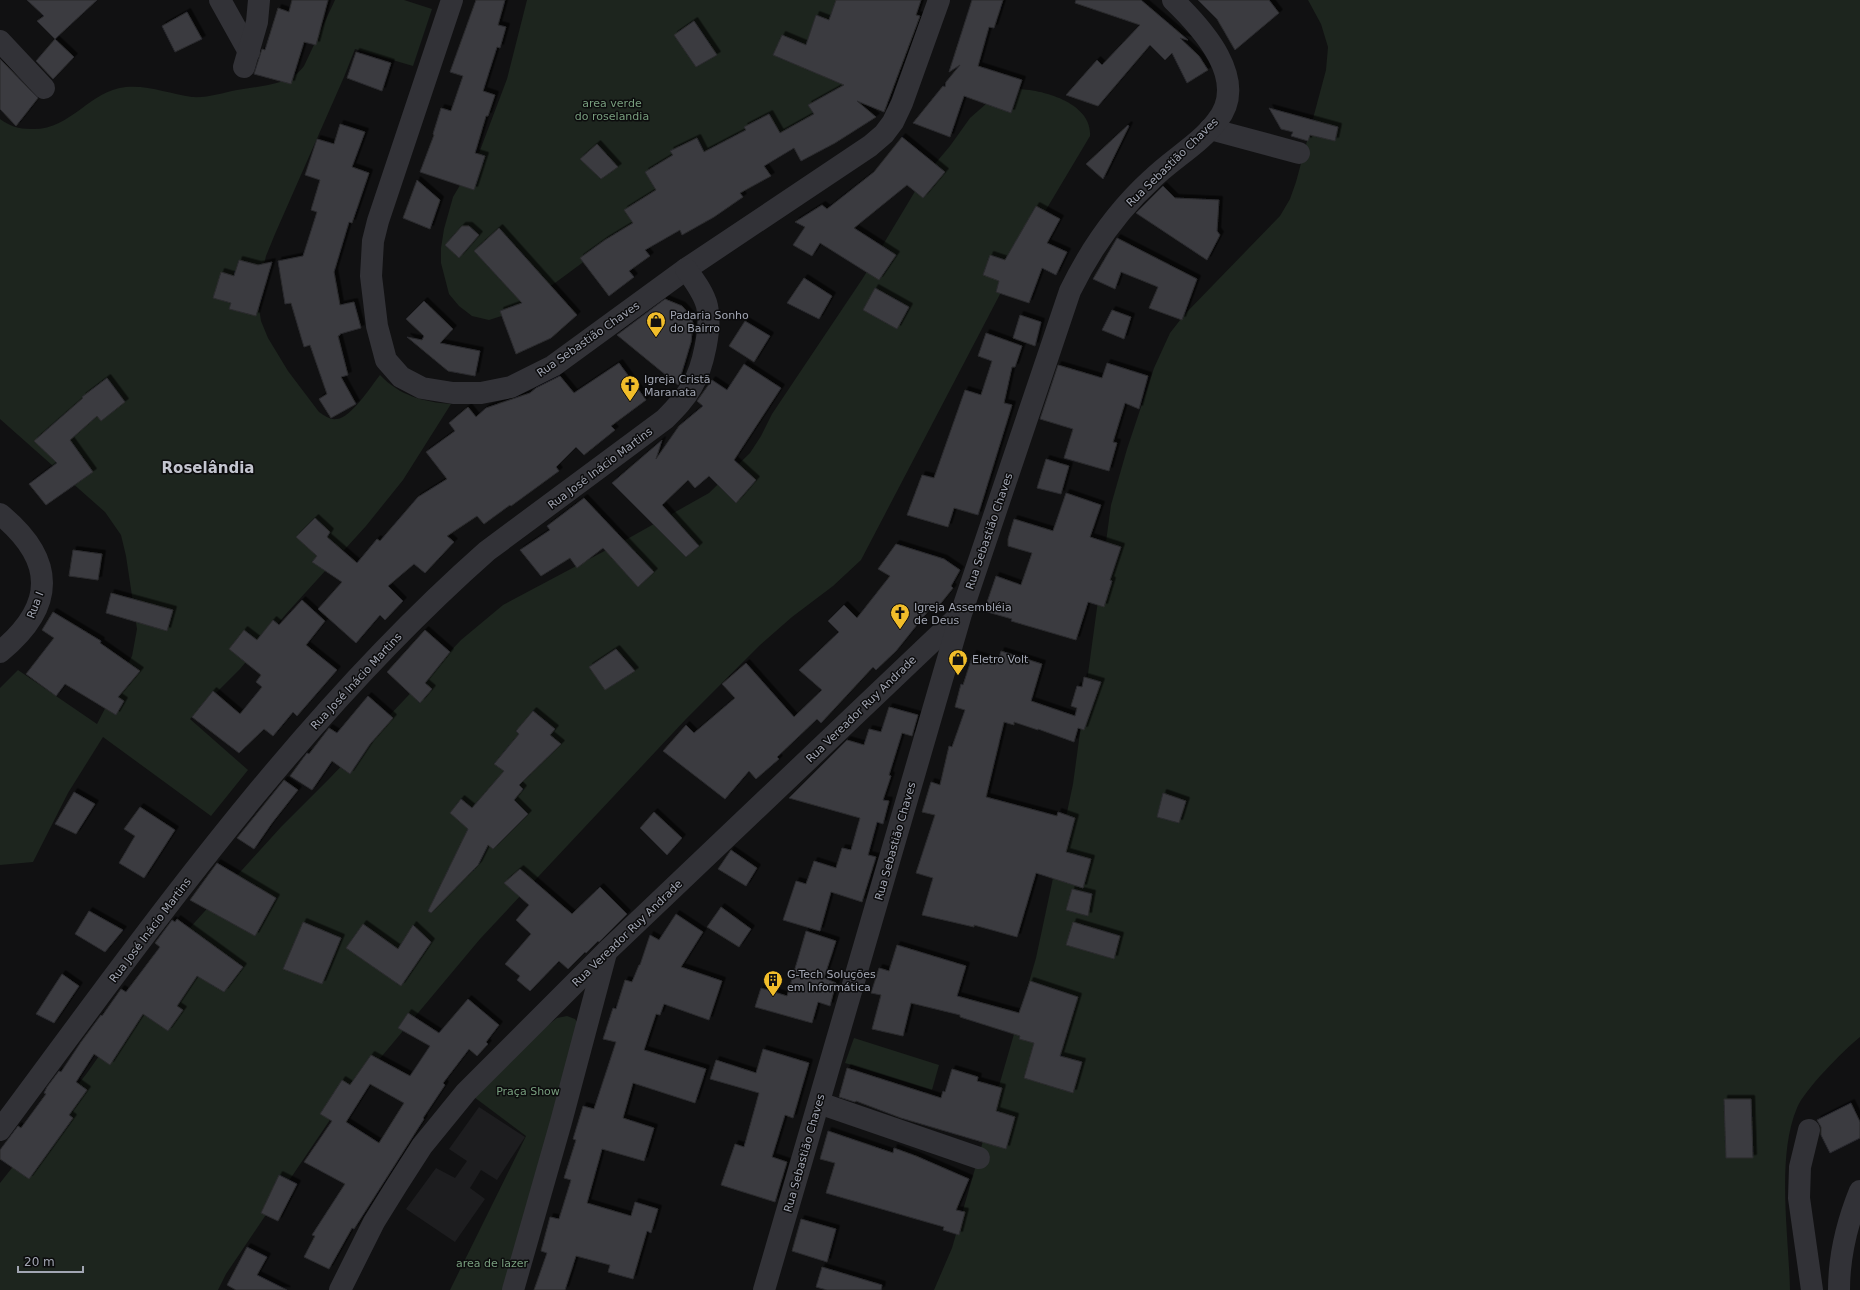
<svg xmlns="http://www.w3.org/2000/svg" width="1860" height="1290" font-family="'DejaVu Sans',sans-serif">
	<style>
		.built { fill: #1d1d1f }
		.green { fill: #1d251e }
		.building { fill: #3b3b3f; stroke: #2b2b2e; fill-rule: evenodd; filter: url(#shadow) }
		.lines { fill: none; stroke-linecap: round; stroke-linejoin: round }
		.minor { stroke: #323237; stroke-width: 22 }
		.labels { text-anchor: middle; stroke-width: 3; stroke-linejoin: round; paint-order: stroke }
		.park-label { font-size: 11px; fill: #789e7e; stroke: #0c0c0d }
		.street-label { font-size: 11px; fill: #a2a6b3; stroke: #0c0c0d }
		.poi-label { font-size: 11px; fill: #a2a6b3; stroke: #0c0c0d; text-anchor: start }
		.district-label { font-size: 15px; font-weight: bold; fill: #c3c5cf; stroke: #0c0c0d }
	</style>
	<defs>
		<filter id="shadow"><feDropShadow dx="3.5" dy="-3.5" stdDeviation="0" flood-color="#0009"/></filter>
	</defs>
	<rect width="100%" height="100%" fill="#111112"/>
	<path class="built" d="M 479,1107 L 525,1137 L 497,1180 L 481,1170 L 470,1188 L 485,1199 L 455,1242 L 406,1209 L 436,1168 L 455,1178 L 467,1161 L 449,1149 Z"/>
	<g class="green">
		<path d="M 335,0 L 404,0 L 432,9 L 413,66 L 355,49 L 344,77 L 275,234 L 266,256 L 257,296 L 261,321 L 268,338 L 288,371 L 319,412 C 325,416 330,420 337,419 C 351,418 371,386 380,375 C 400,396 424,402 451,404 L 403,480 L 366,526 L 286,614 L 240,669 L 190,719 L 248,770 L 211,816 L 103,737 L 68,793 L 33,862 L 0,865 L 0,688 L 18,670 L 97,724 L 132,656 L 137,629 L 126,556 L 121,535 L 105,512 L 0,419 L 0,119 C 10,126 18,129 31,129 C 70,131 90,90 126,87 C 149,85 170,94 192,97 C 208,98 222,93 237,90 C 254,87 272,86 288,79 C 295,76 299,72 304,66 Z"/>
		<path d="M 527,0 L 891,0 L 866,62 L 811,121 L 597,252 L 517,311 L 489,320 L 472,316 L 459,306 L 449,294 L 441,263 L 441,248 L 444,229 L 453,197 L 479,153 L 507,79 Z"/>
		<path d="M 1308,0 L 1860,0 L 1860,1037 C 1844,1050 1804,1090 1797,1108 C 1776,1157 1789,1237 1790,1290 L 934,1290 L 952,1248 L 1036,958 L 1073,784 L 1111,505 L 1127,449 L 1154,368 L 1170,333 L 1184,315 L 1280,216 L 1290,199 L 1296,182 L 1326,70 L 1328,47 L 1321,24 Z"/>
		<path d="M 1013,89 C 1039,88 1093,102 1090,136 L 1031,235 L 861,560 L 833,586 L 792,617 L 760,645 L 686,719 L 480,939 L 336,1111 L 226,1274 L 218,1290 L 0,1290 L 0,1183 L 87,1073 L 187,931 L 204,912 L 281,827 L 329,779 L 461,640 L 503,605 L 629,538 L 709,493 L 750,453 L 761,436 L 772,414 L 863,278 L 923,178 L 950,146 L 970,118 L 995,96 Z"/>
		<path d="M 567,1016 L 575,1019 L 580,1026 L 511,1290 L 450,1290 L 526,1136 L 474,1097 L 544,1028 L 557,1018 Z"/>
		<path d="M 854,1038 L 939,1065 L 932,1090 L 845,1063 Z"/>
	</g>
	<g class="building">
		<path d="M 27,0 L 97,0 L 55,39 L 37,21 L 44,16 Z"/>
		<path d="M 292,0 L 328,0 L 316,45 L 304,42 L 291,84 L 254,74 L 262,49 L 265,50 L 278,8 L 289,12 Z"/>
		<path d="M 476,0 L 505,0 L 498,25 L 506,27 L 500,48 L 497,47 L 483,91 L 495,95 L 488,116 L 486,116 L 475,153 L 485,156 L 474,190 L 420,172 L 434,135 L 433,134 L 441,108 L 451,111 L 463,76 L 450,72 Z"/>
		<path d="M 836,0 L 921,0 L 916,15 L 920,16 L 884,112 L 857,101 L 876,117 L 835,143 L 801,161 L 794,148 L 764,166 L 771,176 L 740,193 L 743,197 L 714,217 L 682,235 L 680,230 L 645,250 L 650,256 L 629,271 L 634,277 L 609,296 L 580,258 L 605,240 L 633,223 L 624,210 L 656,190 L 645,172 L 673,155 L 670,151 L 697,138 L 704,152 L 746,130 L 744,127 L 769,114 L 780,133 L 814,114 L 808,105 L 844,85 L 773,55 L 782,35 L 806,45 L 816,15 L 829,20 Z"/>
		<path d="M 972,0 L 1003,0 L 994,28 L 989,27 L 978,66 L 1022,80 L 1011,113 L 964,96 L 950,137 L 913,123 L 943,86 L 945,87 L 946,82 L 960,65 L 949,72 Z"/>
		<path d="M 1076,0 L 1141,0 L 1188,40 L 1180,38 L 1199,56 L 1208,70 L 1187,83 L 1172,53 L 1165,60 L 1150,45 L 1098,106 L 1066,95 L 1097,60 L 1102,65 L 1140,25 L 1075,3 Z"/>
		<path d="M 1198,0 L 1269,0 L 1279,13 L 1235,50 L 1217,19 Z"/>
		<path d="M 187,12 L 202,39 L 175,52 L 162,26 Z"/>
		<path d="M 694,21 L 717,55 L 696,67 L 674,35 Z"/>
		<path d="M 55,39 L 74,57 L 53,79 L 36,61 Z"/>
		<path d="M 356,52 L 391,63 L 382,91 L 347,78 Z"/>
		<path d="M 0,59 L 38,98 L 16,126 L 0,109 Z"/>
		<path d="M 1269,108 L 1338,127 L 1335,141 L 1310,135 L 1308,141 L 1291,136 L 1293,132 L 1281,129 Z"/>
		<path d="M 340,124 L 365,132 L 352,167 L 369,173 L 352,223 L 349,222 L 334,272 L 340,305 L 354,302 L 361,328 L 340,334 L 340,335 L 338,336 L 348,375 L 341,377 L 356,404 L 331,418 L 319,399 L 327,394 L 310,345 L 304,347 L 291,303 L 285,304 L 278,261 L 303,256 L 317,212 L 311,210 L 320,180 L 305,175 L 317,139 L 334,144 Z"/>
		<path d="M 1128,125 L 1129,126 L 1103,179 L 1086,164 Z"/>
		<path d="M 902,137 L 945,172 L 923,198 L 907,185 L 854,228 L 896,255 L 879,280 L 820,243 L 812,256 L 793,245 L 805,227 L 795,222 L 822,205 L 827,209 L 874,172 Z"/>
		<path d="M 597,144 L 618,167 L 601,179 L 580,159 Z"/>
		<path d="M 417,180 L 440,200 L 430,229 L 403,218 Z"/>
		<path d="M 1163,186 L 1175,198 L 1219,200 L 1217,231 L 1220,235 L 1207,260 L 1136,213 Z"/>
		<path d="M 1036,206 L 1060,219 L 1047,243 L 1067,252 L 1056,275 L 1042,268 L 1029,303 L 996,292 L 999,281 L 983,275 L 990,255 L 1005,260 Z"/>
		<path d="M 462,226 L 469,226 L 479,235 L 459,258 L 445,245 Z"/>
		<path d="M 499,228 L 577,315 L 551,338 L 516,354 L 500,311 L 522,303 L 474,251 Z"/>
		<path d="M 1117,238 L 1197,279 L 1182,320 L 1149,308 L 1158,287 L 1121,272 L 1115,289 L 1093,279 Z"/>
		<path d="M 239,260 L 258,265 L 272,262 L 256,316 L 229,309 L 231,303 L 213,298 L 221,272 L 234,276 Z"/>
		<path d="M 804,278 L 832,296 L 819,319 L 787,303 Z"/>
		<path d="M 875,288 L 909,307 L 897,329 L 863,310 Z"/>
		<path d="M 665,299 L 682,306 L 691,316 L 693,323 L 691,342 L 678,385 L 617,335 Z"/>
		<path d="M 424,301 L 453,329 L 440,343 L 480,351 L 475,376 L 448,371 L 407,337 L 422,340 L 424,336 L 406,319 Z"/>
		<path d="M 1112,310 L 1131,317 L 1124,339 L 1102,330 Z"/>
		<path d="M 1020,315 L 1041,322 L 1035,346 L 1013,338 Z"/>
		<path d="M 745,321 L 770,336 L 754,362 L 729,346 Z"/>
		<path d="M 986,333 L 1022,346 L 1015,367 L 1012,367 L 1004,403 L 1012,405 L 978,515 L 954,508 L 948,527 L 907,515 L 922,475 L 934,478 L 965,390 L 981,395 L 992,361 L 978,356 Z"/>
		<path d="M 619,363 L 646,400 L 611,426 L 615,430 L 584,455 L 576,447 L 556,467 L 559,471 L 511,506 L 510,505 L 484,524 L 477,516 L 447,536 L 454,542 L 425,573 L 414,564 L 388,586 L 403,601 L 385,620 L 380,615 L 356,643 L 318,609 L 342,582 L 312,562 L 317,556 L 296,537 L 315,518 L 330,532 L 327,537 L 357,563 L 377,539 L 380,541 L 418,497 L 447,479 L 426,452 L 455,431 L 449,423 L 468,407 L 476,417 L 486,408 L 530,393 L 536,388 L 560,376 L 574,393 Z"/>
		<path d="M 1107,363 L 1148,376 L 1139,409 L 1125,403 L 1113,442 L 1117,443 L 1109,471 L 1064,458 L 1073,429 L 1040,419 L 1058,365 L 1102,378 Z"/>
		<path d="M 744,364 L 781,388 L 734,460 L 756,480 L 736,503 L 709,476 L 695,488 L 688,480 L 662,505 L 699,546 L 686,557 L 612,483 L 662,440 L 656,459 L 679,426 L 703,406 L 697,401 L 712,380 L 727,390 Z"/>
		<path d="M 107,378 L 125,402 L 101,421 L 97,416 L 70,440 L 93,472 L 46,505 L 29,484 L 57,463 L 34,441 L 83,398 L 82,397 Z"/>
		<path d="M 1046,459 L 1069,466 L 1061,494 L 1037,488 Z"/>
		<path d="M 1066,493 L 1101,505 L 1090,537 L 1121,547 L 1110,580 L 1112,581 L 1104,607 L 1088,602 L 1076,640 L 1011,621 L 1012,619 L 984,611 L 996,576 L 1021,585 L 1032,553 L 1008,546 L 1008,539 L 1014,519 L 1053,531 Z"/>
		<path d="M 584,498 L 654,572 L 638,587 L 603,548 L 577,568 L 570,558 L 541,576 L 520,550 L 550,530 L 547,526 Z"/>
		<path d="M 896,544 L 944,559 L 960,570 L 951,586 L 953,588 L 937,608 L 933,605 L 896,651 L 876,670 L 873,667 L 821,723 L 817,719 L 777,757 L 779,759 L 756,779 L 749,771 L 725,799 L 663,751 L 686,725 L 694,733 L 735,698 L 722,684 L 746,663 L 794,717 L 822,690 L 799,670 L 839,632 L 828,621 L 844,605 L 857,618 L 890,576 L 878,569 Z"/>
		<path d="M 73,550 L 102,554 L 98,580 L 69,576 Z"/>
		<path d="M 111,593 L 173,610 L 167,631 L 106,613 Z"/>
		<path d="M 302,600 L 325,621 L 306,645 L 337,670 L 297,716 L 293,712 L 273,736 L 264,729 L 239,753 L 192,717 L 213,691 L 240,714 L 262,687 L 256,682 L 261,675 L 229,649 L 244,630 L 257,640 L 273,620 L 279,625 Z"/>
		<path d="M 53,612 L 101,641 L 100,643 L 140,671 L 118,697 L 124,701 L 116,715 L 65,684 L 56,696 L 26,674 L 54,638 L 42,630 Z"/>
		<path d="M 425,630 L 450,652 L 425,683 L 432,689 L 420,703 L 387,672 Z"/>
		<path d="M 616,649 L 635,671 L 605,690 L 589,667 Z"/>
		<path d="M 1001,651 L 1042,664 L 1031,701 L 1075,716 L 1077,708 L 1071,706 L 1077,686 L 1082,687 L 1084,677 L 1101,682 L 1084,730 L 1078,728 L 1074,742 L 1038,729 L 1038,730 L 1014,722 L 1014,725 L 1004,722 L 986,797 L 1057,816 L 1058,812 L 1075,818 L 1066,852 L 1091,859 L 1083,888 L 1036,873 L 1017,937 L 974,925 L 974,927 L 922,915 L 933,878 L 916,873 L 935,815 L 922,812 L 931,782 L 940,785 L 949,746 L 952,747 L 965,710 L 955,707 L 961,684 L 963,685 L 973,654 L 998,662 Z"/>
		<path d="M 368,696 L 393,718 L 370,744 L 350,774 L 332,761 L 312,790 L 290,776 L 301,761 L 307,753 L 309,754 L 329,728 L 337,733 Z"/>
		<path d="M 889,707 L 918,715 L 912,736 L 902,733 L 889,775 L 891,776 L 883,800 L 889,801 L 883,824 L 877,822 L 868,855 L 876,857 L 862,902 L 831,892 L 820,931 L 783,920 L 796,881 L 806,884 L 814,861 L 836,868 L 842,848 L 851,850 L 860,818 L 789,798 L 847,740 L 864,745 L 869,729 L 881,732 Z"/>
		<path d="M 533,711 L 555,729 L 550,735 L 561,744 L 519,785 L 523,789 L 514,800 L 528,814 L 493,849 L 488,845 L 478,865 L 431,913 L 428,911 L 468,829 L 450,813 L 461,799 L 472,808 L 504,771 L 494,764 L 519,734 L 516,731 Z"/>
		<path d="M 284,780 L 298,790 L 272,823 L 254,849 L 237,838 Z"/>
		<path d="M 74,792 L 95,804 L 76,834 L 55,824 Z"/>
		<path d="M 1163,793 L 1186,801 L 1179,823 L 1157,817 Z"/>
		<path d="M 140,807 L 175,830 L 144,878 L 119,863 L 135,836 L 124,829 Z"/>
		<path d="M 654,812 L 682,838 L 667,855 L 640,828 Z"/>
		<path d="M 731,850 L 757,868 L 746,886 L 718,869 Z"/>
		<path d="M 217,863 L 276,898 L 255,936 L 190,900 Z"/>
		<path d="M 520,869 L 572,914 L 600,887 L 627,914 L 599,942 L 598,941 L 586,953 L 585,952 L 568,969 L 559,961 L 530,991 L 517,980 L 520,976 L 505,964 L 531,934 L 516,920 L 529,905 L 504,883 Z"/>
		<path d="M 1072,889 L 1092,894 L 1088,916 L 1066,910 Z"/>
		<path d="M 721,907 L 751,929 L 739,947 L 707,927 Z"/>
		<path d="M 89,911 L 123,930 L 105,952 L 75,934 Z"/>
		<path d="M 676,914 L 703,932 L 681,967 L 722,981 L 709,1020 L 664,1004 L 660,1015 L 656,1014 L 644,1050 L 706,1069 L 695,1103 L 633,1083 L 623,1118 L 654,1128 L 644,1161 L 602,1149 L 587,1203 L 631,1216 L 635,1202 L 658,1209 L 651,1233 L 647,1231 L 633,1279 L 608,1272 L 610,1265 L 576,1256 L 565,1290 L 534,1290 L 547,1253 L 541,1251 L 550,1217 L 559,1219 L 571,1180 L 564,1178 L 576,1140 L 573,1139 L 583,1106 L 594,1109 L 616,1042 L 603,1039 L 613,1008 L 616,1009 L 625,980 L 632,982 L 639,965 L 640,965 L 650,935 L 659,940 Z"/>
		<path d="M 177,919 L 243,967 L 224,992 L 197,976 L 177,1006 L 183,1010 L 168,1031 L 143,1014 L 110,1065 L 94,1054 L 76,1082 L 87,1090 L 69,1115 L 73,1118 L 29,1179 L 0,1159 L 0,1150 L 18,1126 L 21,1128 L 46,1094 L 44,1093 L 47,1087 L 59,1071 L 61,1072 L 81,1042 L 101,1015 L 102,1016 L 121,989 L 126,992 L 160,947 L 155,943 L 172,920 L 175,922 Z"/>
		<path d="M 303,922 L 341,938 L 322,984 L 283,969 Z"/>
		<path d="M 1073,922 L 1120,936 L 1114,959 L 1066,945 Z"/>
		<path d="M 363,924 L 398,949 L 413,925 L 431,942 L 401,986 L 346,948 Z"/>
		<path d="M 806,931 L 836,941 L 824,978 L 836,983 L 830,1006 L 818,1002 L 812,1023 L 755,1007 L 761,988 L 787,996 Z"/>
		<path d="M 897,945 L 966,966 L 957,996 L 1019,1013 L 1030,981 L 1078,997 L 1060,1056 L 1082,1062 L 1073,1093 L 1024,1078 L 1034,1043 L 1019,1039 L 1020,1036 L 960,1017 L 960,1015 L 911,1003 L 903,1036 L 872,1029 L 881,995 L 871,993 L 879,968 L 889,971 Z"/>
		<path d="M 62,974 L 79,986 L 54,1023 L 36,1014 Z"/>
		<path d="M 468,999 L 499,1025 L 486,1042 L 488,1044 L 477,1056 L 469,1049 L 443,1083 L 445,1085 L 423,1118 L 424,1119 L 354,1229 L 352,1228 L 329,1269 L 304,1257 L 315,1236 L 312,1235 L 345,1184 L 304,1162 L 332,1121 L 320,1114 L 342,1080 L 350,1085 L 371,1055 L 410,1076 L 430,1046 L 398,1028 L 408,1013 L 439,1033 ZM 370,1084 L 404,1103 L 379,1143 L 346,1122 Z"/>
		<path d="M 763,1049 L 809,1063 L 793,1118 L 785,1115 L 772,1157 L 787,1162 L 775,1202 L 721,1185 L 735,1144 L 744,1147 L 759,1093 L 710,1079 L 716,1060 L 756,1073 Z"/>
		<path d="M 847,1068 L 941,1098 L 943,1091 L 945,1092 L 952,1069 L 978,1077 L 977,1081 L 1002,1088 L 996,1111 L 1015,1117 L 1006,1149 L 901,1118 L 856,1101 L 855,1102 L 839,1097 Z"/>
		<path d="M 1724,1099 L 1751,1099 L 1753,1158 L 1726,1158 Z"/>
		<path d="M 1851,1103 L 1860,1122 L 1860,1138 L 1830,1153 L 1821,1135 L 1821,1127 L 1817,1120 Z"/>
		<path d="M 828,1131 L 893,1153 L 894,1148 L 916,1156 L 969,1179 L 956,1210 L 965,1212 L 959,1235 L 943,1230 L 944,1227 L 826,1193 L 835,1163 L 820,1159 Z"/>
		<path d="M 279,1175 L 297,1184 L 278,1221 L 261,1213 Z"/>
		<path d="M 801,1219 L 836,1229 L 827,1262 L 792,1251 Z"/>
		<path d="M 247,1247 L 267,1257 L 257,1275 L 287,1290 L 236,1290 L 227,1285 Z"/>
		<path d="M 822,1267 L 882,1285 L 881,1290 L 827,1290 L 816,1287 Z"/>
	</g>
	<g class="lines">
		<g class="minor">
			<path d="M 220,0 L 249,52"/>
			<path d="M 452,0 L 378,221 L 373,241 L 371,276 L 377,326 L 386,360 L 401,377 L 422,388 L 453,393 L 481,393 L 511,387 L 553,366 L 686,269 L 870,146 L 884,134 L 893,122 L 902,103 L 939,0"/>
			<path d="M 0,41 L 44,88"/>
			<path d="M 244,67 L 257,22 L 259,0"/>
			<path d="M 1210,129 L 1299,153"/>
			<path d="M 0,514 C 56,560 56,606 0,652"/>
			<path d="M 819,1103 L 979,1158"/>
			<path d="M 0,1130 C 151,927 297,719 487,551 L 665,419 C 675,409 685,399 692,386 C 703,368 712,327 707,306 C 704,293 694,280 686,269"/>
			<path d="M 1809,1130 L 1800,1167 L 1799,1198 L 1812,1290"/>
			<path d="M 340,1290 L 374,1222 L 397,1185 L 422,1146 L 466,1092 L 607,951 L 960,615"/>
			<path d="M 513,1290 L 561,1122 L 606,953"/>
			<path d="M 764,1290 L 961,614 L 1070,291 C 1090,250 1118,210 1152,179 C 1172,159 1200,144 1217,121 C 1250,80 1202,28 1173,0"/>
			<path d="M 1839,1290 C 1839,1255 1847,1223 1860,1191"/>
		</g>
	</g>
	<defs>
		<symbol id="shop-pin" viewBox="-11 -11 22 30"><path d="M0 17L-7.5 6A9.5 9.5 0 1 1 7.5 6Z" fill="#f1bd2a" stroke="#0c0c0d"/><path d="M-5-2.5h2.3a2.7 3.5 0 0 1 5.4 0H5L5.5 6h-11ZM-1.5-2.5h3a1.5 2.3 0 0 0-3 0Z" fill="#111"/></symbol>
		<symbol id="church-pin" viewBox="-11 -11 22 30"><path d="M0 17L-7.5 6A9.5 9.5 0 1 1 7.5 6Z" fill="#f1bd2a" stroke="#0c0c0d"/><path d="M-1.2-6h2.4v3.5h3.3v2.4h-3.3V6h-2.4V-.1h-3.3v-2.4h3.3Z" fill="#111"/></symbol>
		<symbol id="building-pin" viewBox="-11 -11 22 30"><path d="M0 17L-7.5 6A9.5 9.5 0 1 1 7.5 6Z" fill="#f1bd2a" stroke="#0c0c0d"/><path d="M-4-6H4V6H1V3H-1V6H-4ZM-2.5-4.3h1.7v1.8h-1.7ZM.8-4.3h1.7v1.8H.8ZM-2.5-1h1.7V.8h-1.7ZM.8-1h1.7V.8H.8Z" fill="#111"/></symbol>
	</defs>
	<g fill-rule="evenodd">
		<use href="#shop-pin" x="645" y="310" width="22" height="30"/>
		<use href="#church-pin" x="619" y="374" width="22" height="30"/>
		<use href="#church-pin" x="889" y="602" width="22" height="30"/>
		<use href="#shop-pin" x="947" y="648" width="22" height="30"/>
		<use href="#building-pin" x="762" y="969" width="22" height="30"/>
	</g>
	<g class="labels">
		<g class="park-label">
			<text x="612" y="107">area verde<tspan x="612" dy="13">do roselandia</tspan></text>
			<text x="528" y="1095">Praça Show</text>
			<text x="492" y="1267">area de lazer</text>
		</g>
		<g class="street-label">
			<text transform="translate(1172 162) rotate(-44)" y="4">Rua Sebastião Chaves</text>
			<text transform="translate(588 339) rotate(-35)" y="4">Rua Sebastião Chaves</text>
			<text transform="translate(600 468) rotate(-37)" y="4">Rua José Inácio Martins</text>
			<text transform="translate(989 531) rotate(-71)" y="4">Rua Sebastião Chaves</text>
			<text transform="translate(35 605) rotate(-69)" y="4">Rua I</text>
			<text transform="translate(356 681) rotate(-47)" y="4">Rua José Inácio Martins</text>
			<text transform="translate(861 709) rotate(-44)" y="4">Rua Vereador Ruy Andrade</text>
			<text transform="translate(895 841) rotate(-74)" y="4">Rua Sebastião Chaves</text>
			<text transform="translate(150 930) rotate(-53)" y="4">Rua José Inácio Martins</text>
			<text transform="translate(627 933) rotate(-44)" y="4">Rua Vereador Ruy Andrade</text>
			<text transform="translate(804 1153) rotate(-74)" y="4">Rua Sebastião Chaves</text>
		</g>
		<g class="poi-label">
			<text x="670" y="319">Padaria Sonho<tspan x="670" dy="13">do Bairro</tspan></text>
			<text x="644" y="383">Igreja Cristã<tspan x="644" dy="13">Maranata</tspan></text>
			<text x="914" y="611">Igreja Assembléia<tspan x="914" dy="13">de Deus</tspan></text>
			<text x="972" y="663">Eletro Volt</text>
			<text x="787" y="978">G-Tech Soluções<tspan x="787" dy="13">em Informática</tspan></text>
		</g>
		<g class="district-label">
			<text x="208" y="473">Roselândia</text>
		</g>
	</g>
	<path d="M18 1266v6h65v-6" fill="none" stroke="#a2a6b3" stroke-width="2"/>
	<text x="24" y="1266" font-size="12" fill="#a2a6b3" stroke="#0c0c0d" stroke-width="3" paint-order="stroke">20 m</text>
</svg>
